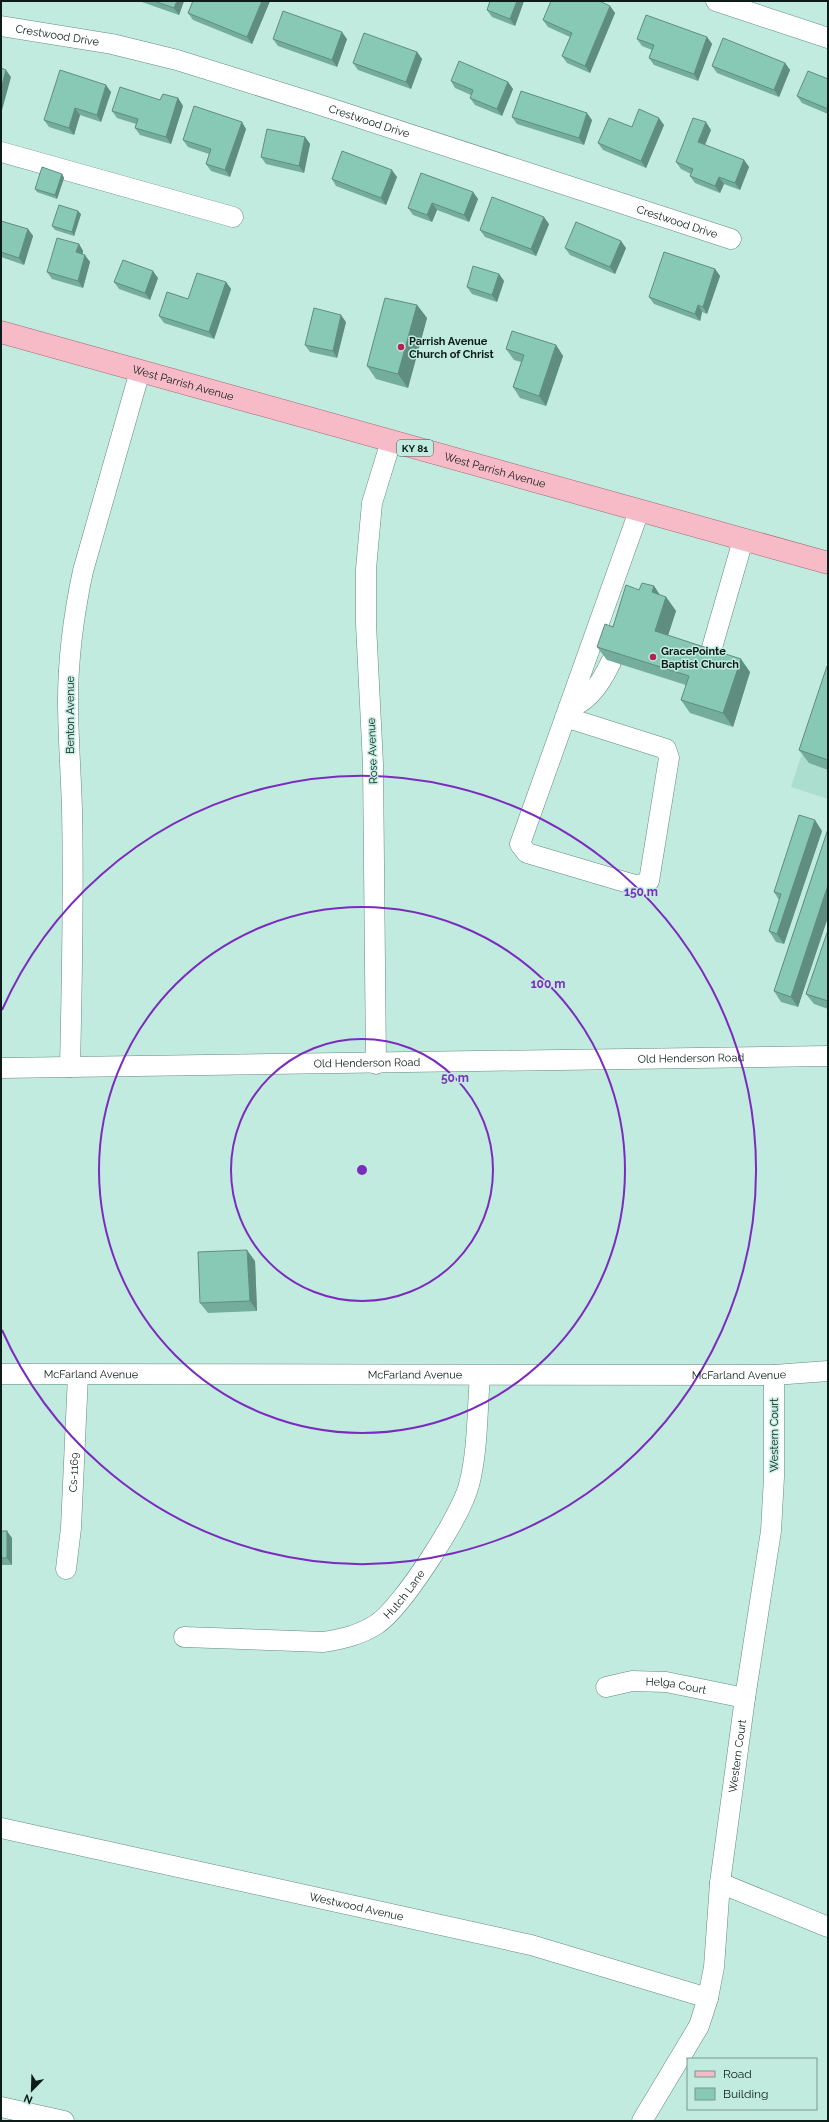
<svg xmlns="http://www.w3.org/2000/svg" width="829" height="2122" font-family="Raleway,sans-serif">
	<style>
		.built { fill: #acdecf }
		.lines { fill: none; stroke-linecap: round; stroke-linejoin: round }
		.minor-casing { stroke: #638b7f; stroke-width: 21 }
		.major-casing { stroke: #a26672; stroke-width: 23 }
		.minor { stroke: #fff; stroke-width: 20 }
		.major { stroke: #f7bbc8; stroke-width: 22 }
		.wall { fill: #75ad9d }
		.shaded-wall { fill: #5f8d7f }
		.building { fill: #88c9b6; stroke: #5f8d7f }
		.ring { fill: none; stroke: #7b2cbf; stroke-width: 2 }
		.poi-dot { fill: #b32353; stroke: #c1ebde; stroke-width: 1.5 }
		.labels { text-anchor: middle; stroke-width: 3; stroke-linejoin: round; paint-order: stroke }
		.shield { fill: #c1ebde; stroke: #425a53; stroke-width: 1 }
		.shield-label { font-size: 10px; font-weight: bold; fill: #0c1c18 }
		.street-label { font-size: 11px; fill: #0c1c18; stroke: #c1ebde }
		.poi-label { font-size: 11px; font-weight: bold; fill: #0c1c18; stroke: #c1ebde; text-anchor: start }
		.centre { fill: #7b2cbf; stroke: #c1ebde; stroke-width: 2 }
		.ring-label { font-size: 12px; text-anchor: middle; font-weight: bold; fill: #7b2cbf; stroke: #c1ebde; stroke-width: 3; stroke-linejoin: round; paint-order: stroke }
	</style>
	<rect width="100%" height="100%" fill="#c1ebde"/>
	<path class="built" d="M 828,675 L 828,799 L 791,787 Z"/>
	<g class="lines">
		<defs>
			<g id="minor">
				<path d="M 716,1 L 828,38"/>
				<path id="s1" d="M 1,26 L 112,44 L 177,60 L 311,102 L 731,239"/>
				<path d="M 1,152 L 233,217"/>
				<path d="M 711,651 L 743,540"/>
				<path d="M 569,707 C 589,703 603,679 611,662"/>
				<path d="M 565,717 L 666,749 L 669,758 L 649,881 L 646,884 L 635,885 L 527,853 L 520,844 L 639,511"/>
				<path d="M 376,1064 L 373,764 L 366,624 L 366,569 L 372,503 L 391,441"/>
				<path d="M 70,1067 C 72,981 74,896 72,810 C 71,773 68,737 68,701 C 68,658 74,613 83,571 L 140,371"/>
				<path id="s2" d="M 1,1068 L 828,1056"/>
				<path id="s3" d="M 1,1374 L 774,1375 L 828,1371"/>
				<path id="s4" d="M 66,1569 L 71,1528 L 78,1375"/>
				<path id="s5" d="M 184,1637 L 323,1642 C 343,1639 360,1635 377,1624 C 403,1606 461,1516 469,1485 C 478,1450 477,1412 480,1376"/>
				<path id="s6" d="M 606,1687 L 632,1681 L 666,1682 L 745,1698"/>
				<path id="s7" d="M 1,1828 L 531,1945 L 708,1998"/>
				<path d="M 720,1883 L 828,1927"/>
				<path d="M 1,2107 L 64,2121"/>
				<path id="s8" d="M 642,2121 L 699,2026 L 708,1998 L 714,1967 L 720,1883 L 745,1698 L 771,1531 L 774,1477 L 774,1375"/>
			</g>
			<g id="major">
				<path id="s9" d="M 1,332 L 828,563"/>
			</g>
		</defs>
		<use href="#minor" class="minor-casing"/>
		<use href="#major" class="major-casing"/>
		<use href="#minor" class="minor"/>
		<use href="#major" class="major"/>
	</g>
	<g class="wall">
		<path d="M 139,1 L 184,1 L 179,15 Z"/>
		<path d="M 193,1 L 270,1 L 252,44 L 193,20 L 188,13 Z"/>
		<path d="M 490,1 L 524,1 L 515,26 L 492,17 L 487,10 Z"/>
		<path d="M 610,6 L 615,13 L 590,73 L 567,63 L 562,56 L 570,37 L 548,27 L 543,20 Z"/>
		<path d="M 707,37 L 712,44 L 698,81 L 654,65 L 649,58 L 652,50 L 642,46 L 637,39 Z"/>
		<path d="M 273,39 L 347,39 L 337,67 L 278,46 Z"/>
		<path d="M 417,52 L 422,59 L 411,89 L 358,70 L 353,63 Z"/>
		<path d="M 785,63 L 790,70 L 779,97 L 717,73 L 712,66 Z"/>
		<path d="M 828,79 L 828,114 L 802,103 L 797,96 Z"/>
		<path d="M 451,81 L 508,82 L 513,89 L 502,116 L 475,105 L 470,98 L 471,95 L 455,88 Z"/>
		<path d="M 111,92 L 101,122 L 80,115 L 74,135 L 49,127 L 44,120 Z"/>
		<path d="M 178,98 L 183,106 L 171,144 L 140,135 L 135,128 L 136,124 L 117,118 L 112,111 Z"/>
		<path d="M 512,117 L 592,120 L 584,145 L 517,124 Z"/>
		<path d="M 664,125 L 646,168 L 603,150 L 598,143 L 632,127 Z"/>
		<path d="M 246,129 L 230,177 L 211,171 L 206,164 L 209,154 L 188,147 L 183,140 Z"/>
		<path d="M 711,130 L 705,145 L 744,160 L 749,167 L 740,190 L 724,184 L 720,193 L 695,183 L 690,176 L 691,174 L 681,169 L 676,162 Z"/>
		<path d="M 305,137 L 310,144 L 304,173 L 266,164 L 261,157 Z"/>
		<path d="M 62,174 L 64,178 L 57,199 L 37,192 L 35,189 Z"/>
		<path d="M 397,177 L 386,205 L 336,186 L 332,179 Z"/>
		<path d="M 473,192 L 478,199 L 469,222 L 437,210 L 432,222 L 413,215 L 408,208 Z"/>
		<path d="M 81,214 L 74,236 L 55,230 L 52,226 Z"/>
		<path d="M 1,221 L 28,229 L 33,236 L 24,265 L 1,257 Z"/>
		<path d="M 549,224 L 536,256 L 485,237 L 480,230 Z"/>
		<path d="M 79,244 L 83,251 L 83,254 L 90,262 L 83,288 L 52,279 L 47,272 Z"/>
		<path d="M 565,248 L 626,248 L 615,274 L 570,255 Z"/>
		<path d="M 715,269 L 720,276 L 707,314 L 702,312 L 700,321 L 654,304 L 649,297 Z"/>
		<path d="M 499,274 L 504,281 L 497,302 L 472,294 L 467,287 Z"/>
		<path d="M 158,278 L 150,300 L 119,289 L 114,282 Z"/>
		<path d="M 226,282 L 231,289 L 214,339 L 164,323 L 159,316 L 188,299 Z"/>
		<path d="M 417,305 L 427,318 L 408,388 L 376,379 L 367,366 Z"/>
		<path d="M 346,322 L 337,358 L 310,352 L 305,345 Z"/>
		<path d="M 556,345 L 563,356 L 546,406 L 520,398 L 513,387 L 521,362 L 514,360 L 506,349 Z"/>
		<path d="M 654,586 L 660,595 L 666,597 L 676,611 L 668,635 L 750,672 L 733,727 L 690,713 L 681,700 L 686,685 L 607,660 L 597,647 L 639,590 Z"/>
		<path d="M 828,667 L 828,770 L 809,763 L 799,750 Z"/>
		<path d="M 828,829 L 828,917 L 798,1007 L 781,1002 L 774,991 Z"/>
		<path d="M 822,831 L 784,944 L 776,942 L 769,931 L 779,900 L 774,892 Z"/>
		<path d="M 828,930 L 828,1009 L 814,1004 L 806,994 Z"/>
		<path d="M 255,1261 L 257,1311 L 208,1313 L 200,1303 Z"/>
		<path d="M 1,1531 L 12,1538 L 12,1565 L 1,1565 Z"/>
	</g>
	<g class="shaded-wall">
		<path d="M 177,1 L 184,1 L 179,15 L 174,8 Z"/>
		<path d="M 262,1 L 270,1 L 252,44 L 247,37 Z"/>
		<path d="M 517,1 L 524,1 L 515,26 L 510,19 Z"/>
		<path d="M 610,6 L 615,13 L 590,73 L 585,66 Z"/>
		<path d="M 342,32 L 347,39 L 337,67 L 332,60 Z"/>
		<path d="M 707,37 L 712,44 L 698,81 L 694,74 Z"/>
		<path d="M 417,52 L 422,59 L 411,89 L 406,82 Z"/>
		<path d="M 785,63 L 790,70 L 779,97 L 774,90 Z"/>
		<path d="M 6,70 L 11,77 L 1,114 L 1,89 Z"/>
		<path d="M 508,82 L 513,89 L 502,116 L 497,109 Z"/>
		<path d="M 106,85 L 111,92 L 101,122 L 97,115 Z"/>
		<path d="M 178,98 L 183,106 L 171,144 L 166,137 Z"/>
		<path d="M 75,108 L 80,115 L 74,135 L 69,128 Z"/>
		<path d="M 587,113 L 592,120 L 584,145 L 579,138 Z"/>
		<path d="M 659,118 L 664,125 L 646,168 L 641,161 Z"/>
		<path d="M 242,122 L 246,129 L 230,177 L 225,170 Z"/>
		<path d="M 706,122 L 711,130 L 703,149 L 698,142 Z"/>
		<path d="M 305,137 L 310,144 L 304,173 L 299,166 Z"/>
		<path d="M 744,160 L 749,167 L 740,190 L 735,183 Z"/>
		<path d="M 392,170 L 397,177 L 386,205 L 381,198 Z"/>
		<path d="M 62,174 L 64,178 L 57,199 L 55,195 Z"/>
		<path d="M 719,177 L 724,184 L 720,193 L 715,186 Z"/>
		<path d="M 473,192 L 478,199 L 469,222 L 464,215 Z"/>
		<path d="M 432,203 L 437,210 L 432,222 L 427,215 Z"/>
		<path d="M 78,211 L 81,214 L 74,236 L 72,232 Z"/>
		<path d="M 544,217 L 549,224 L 536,256 L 531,249 Z"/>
		<path d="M 28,229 L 33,236 L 24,265 L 19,258 Z"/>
		<path d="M 621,241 L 626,248 L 615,274 L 610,267 Z"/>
		<path d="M 79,244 L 83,251 L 81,259 L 76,252 Z"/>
		<path d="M 85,255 L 90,262 L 83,288 L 78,281 Z"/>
		<path d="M 715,269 L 720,276 L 707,314 L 703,307 Z"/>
		<path d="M 153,271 L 158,278 L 150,300 L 145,293 Z"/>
		<path d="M 499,274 L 504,281 L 497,302 L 492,295 Z"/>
		<path d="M 226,282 L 231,289 L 214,339 L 209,332 Z"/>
		<path d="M 417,305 L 427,318 L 408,388 L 398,374 Z"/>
		<path d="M 698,305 L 702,312 L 700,321 L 695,314 Z"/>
		<path d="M 341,315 L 346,322 L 337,358 L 333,351 Z"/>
		<path d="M 556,345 L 563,356 L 546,406 L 539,396 Z"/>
		<path d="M 654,586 L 663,600 L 652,592 Z"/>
		<path d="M 666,597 L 676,611 L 665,645 L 655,631 Z"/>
		<path d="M 741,659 L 750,672 L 733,727 L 723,713 Z"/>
		<path d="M 815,820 L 822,831 L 784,944 L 777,934 Z"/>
		<path d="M 828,885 L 828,917 L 798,1007 L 791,997 Z"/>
		<path d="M 247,1250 L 255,1261 L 257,1311 L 250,1301 Z"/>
		<path d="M 7,1531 L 12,1538 L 12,1565 L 7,1558 Z"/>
	</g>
	<g class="building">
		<path d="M 154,1 L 177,1 L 174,8 Z"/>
		<path d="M 193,1 L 262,1 L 247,37 L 188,13 Z"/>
		<path d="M 490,1 L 517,1 L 510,19 L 487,10 Z"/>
		<path d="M 551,1 L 599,1 L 610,6 L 585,66 L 562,56 L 572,33 L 543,20 Z"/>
		<path d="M 283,11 L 342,32 L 332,60 L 273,39 Z"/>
		<path d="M 646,15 L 707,37 L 694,74 L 649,58 L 654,45 L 637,39 Z"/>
		<path d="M 364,33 L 417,52 L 406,82 L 353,63 Z"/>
		<path d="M 723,38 L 785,63 L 774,90 L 712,66 Z"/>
		<path d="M 459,61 L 508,82 L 497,109 L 470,98 L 473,90 L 451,81 Z"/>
		<path d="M 1,68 L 6,70 L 1,89 Z"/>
		<path d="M 60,70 L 106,85 L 97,115 L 75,108 L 69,128 L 44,120 Z"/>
		<path d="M 808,71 L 828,79 L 828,109 L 797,96 Z"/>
		<path d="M 120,87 L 160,100 L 163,94 L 178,98 L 166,137 L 135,128 L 138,119 L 112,111 Z"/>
		<path d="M 521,91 L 587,113 L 579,138 L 512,117 Z"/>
		<path d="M 194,106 L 242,122 L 225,170 L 206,164 L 211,149 L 183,140 Z"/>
		<path d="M 639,109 L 659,118 L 641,161 L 598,143 L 609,118 L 632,127 Z"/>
		<path d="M 693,118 L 706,122 L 698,142 L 744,160 L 735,183 L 719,177 L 715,186 L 690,176 L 693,169 L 676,162 Z"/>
		<path d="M 267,129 L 305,137 L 299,166 L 261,157 Z"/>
		<path d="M 342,151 L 392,170 L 381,198 L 332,179 Z"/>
		<path d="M 42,167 L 62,174 L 55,195 L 35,189 Z"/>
		<path d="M 421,173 L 473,192 L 464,215 L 432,203 L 427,215 L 408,208 Z"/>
		<path d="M 492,197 L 544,217 L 531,249 L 480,230 Z"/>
		<path d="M 59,205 L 78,211 L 72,232 L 52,226 Z"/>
		<path d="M 1,221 L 28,229 L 19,258 L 1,252 Z"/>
		<path d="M 576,222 L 621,241 L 610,267 L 565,248 Z"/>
		<path d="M 57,238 L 79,244 L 76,252 L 85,255 L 78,281 L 47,272 Z"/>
		<path d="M 664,252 L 715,269 L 703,307 L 698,305 L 695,314 L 649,297 Z"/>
		<path d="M 123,260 L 153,271 L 145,293 L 114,282 Z"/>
		<path d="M 473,266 L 499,274 L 492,295 L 467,287 Z"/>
		<path d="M 197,273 L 226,282 L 209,332 L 159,316 L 167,292 L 188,299 Z"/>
		<path d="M 385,298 L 417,305 L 398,374 L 367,366 Z"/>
		<path d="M 314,308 L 341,315 L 333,351 L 305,345 Z"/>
		<path d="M 512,331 L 556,345 L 539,396 L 513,387 L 524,355 L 506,349 Z"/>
		<path d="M 642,583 L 654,586 L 652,592 L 666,597 L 655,631 L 741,659 L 723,713 L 681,700 L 689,676 L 597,647 L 605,624 L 613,627 L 626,585 L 639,590 Z"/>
		<path d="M 827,666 L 828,667 L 828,760 L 799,750 Z"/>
		<path d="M 799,815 L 815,820 L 777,934 L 769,931 L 781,894 L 774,892 Z"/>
		<path d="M 828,829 L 828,885 L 791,997 L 774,991 Z"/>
		<path d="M 828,930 L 828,1001 L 806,994 Z"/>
		<path d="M 247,1250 L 250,1301 L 200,1303 L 198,1252 Z"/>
		<rect x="1" y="1531" width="6" height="27"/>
	</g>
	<g class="ring">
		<circle cx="362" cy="1170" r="131"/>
		<circle cx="362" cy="1170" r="263"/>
		<path d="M2 1010A394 394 0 1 1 2 1330"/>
	</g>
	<g class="poi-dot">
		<circle cx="401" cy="347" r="4"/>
		<circle cx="653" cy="657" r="4"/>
	</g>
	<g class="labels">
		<rect class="shield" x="397" y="440" width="36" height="16" rx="3"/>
		<g class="shield-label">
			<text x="415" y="452">KY 81</text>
		</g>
		<g class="street-label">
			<text dy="4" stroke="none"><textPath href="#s1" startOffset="57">Crestwood Drive</textPath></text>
			<text dy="4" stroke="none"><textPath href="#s1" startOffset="381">Crestwood Drive</textPath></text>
			<text dy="4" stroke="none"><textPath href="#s1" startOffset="705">Crestwood Drive</textPath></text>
			<text dy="4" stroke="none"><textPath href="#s9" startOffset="189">West Parrish Avenue</textPath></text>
			<text dy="4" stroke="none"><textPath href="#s9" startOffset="513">West Parrish Avenue</textPath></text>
			<text transform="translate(70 715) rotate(-90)" y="4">Benton Avenue</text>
			<text transform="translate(372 751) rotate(-92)" y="4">Rose Avenue</text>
			<text dy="4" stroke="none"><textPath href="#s2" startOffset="690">Old Henderson Road</textPath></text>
			<text dy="4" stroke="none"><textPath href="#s2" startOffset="366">Old Henderson Road</textPath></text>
			<text dy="4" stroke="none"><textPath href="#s3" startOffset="90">McFarland Avenue</textPath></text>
			<text dy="4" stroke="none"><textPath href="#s3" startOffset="738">McFarland Avenue</textPath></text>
			<text dy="4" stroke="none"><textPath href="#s3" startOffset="414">McFarland Avenue</textPath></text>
			<text transform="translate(774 1435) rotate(-90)" y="4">Western Court</text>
			<text dy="4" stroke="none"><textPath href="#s4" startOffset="97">Cs-1169</textPath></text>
			<text dy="4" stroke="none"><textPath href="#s5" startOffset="237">Hutch Lane</textPath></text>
			<text dy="4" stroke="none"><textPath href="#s6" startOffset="71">Helga Court</textPath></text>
			<text dy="4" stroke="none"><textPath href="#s8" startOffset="384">Western Court</textPath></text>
			<text dy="4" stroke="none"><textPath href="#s7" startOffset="364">Westwood Avenue</textPath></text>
		</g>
		<g class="poi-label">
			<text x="409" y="345">Parrish Avenue<tspan x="409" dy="13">Church of Christ</tspan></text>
			<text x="661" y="655">GracePointe<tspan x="661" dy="13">Baptist Church</tspan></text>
		</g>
	</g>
	<circle cx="362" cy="1170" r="6" class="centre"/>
	<g class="ring-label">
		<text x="641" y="896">150 m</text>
		<text x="548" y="988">100 m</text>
		<text x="455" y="1082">50 m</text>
	</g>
	<rect width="829" height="2122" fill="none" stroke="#0c1c18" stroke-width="4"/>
	<rect x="687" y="2058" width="130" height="52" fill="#c1ebde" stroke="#79988f"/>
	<rect x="695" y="2071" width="20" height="6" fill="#f7bbc8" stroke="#79988f"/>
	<text x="723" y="2078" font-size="12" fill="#0c1c18">Road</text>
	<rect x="695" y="2088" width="20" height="12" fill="#88c9b6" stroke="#79988f"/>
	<text x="723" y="2098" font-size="12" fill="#0c1c18">Building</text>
	<g transform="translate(32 2090) rotate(203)" stroke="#c1ebde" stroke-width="3" paint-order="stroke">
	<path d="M0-3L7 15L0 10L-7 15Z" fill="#0c1c18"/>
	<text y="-6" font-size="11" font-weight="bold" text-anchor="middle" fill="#0c1c18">N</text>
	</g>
</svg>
